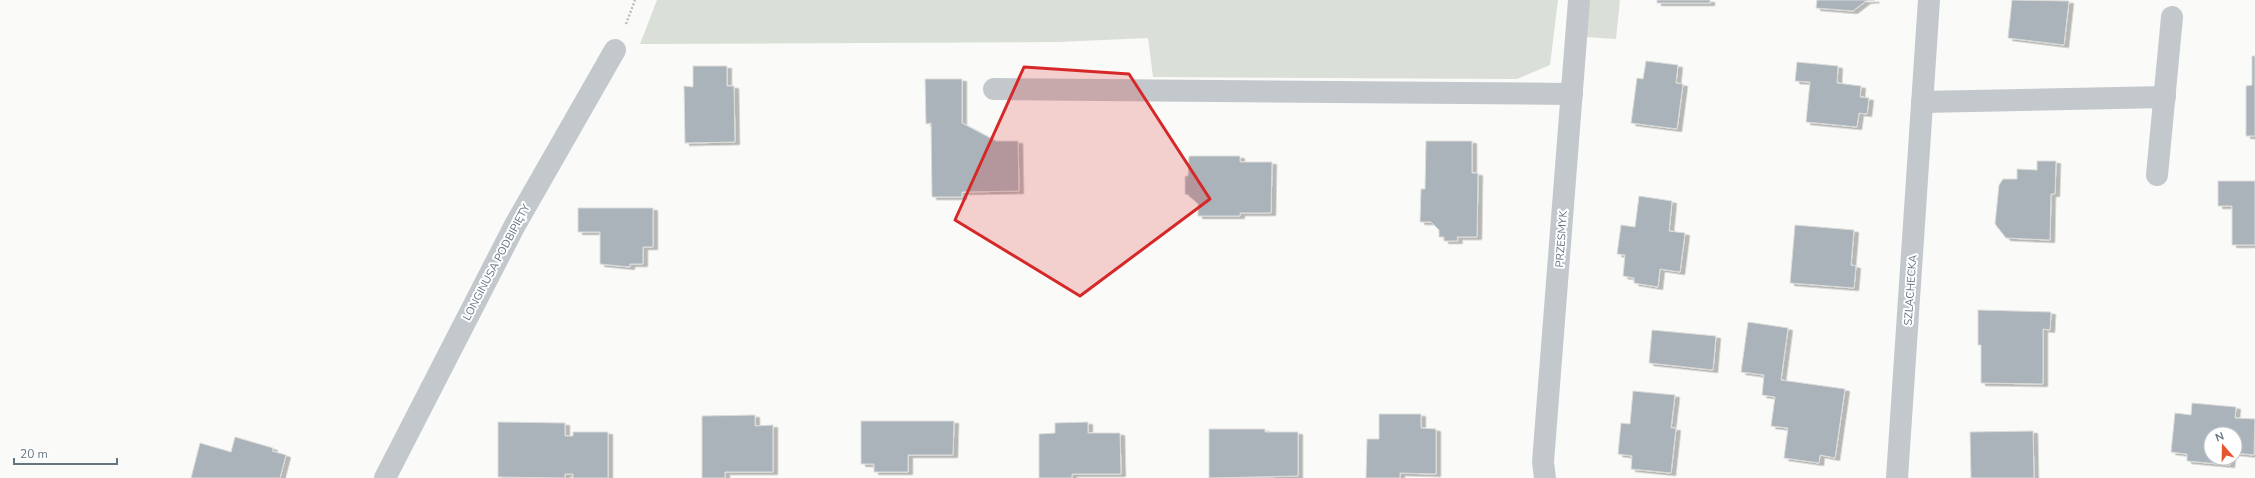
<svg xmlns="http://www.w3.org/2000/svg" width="2255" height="478" font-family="'Nunito Sans',sans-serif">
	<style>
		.green { fill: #dadfd7 }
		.building { fill: #aab3b9; stroke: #dcdcda; filter: url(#shadow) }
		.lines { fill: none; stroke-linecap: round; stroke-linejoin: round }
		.path { stroke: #bbbfc2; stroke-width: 2.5; stroke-dasharray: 2 2; stroke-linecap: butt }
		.minor { stroke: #c3c8cc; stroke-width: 22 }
		.marked { fill: #d62828; fill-opacity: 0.2; stroke: #d62828; stroke-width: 3; stroke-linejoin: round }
		.labels { text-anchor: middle; stroke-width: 4; stroke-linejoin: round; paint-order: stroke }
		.street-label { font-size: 11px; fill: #657683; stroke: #fff }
	</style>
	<defs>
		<filter id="shadow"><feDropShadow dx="4.5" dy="2.5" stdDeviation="0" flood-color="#0004"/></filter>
	</defs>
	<rect width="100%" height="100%" fill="#fafaf8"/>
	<g class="green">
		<path d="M 657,0 L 1558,0 L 1550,65 L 1517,79 L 1153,77 L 1148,38 L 1057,42 L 640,44 Z"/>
		<path d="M 1589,0 L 1620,0 L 1616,39 L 1585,37 Z"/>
	</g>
	<g class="building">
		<rect x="1657" y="0" width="53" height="3"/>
		<path d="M 1817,0 L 1875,0 L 1866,1 L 1853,11 L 1816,8 Z"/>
		<path d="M 2012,0 L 2069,1 L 2064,45 L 2008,38 Z"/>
		<path d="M 2252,56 L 2255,56 L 2255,136 L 2246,136 L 2246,86 L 2252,85 Z"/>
		<path d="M 1646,61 L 1678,65 L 1676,83 L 1683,84 L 1677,129 L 1631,123 L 1637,78 L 1643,79 Z"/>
		<path d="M 1797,62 L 1838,66 L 1837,83 L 1861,86 L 1860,97 L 1869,98 L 1867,114 L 1859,113 L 1857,127 L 1806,122 L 1810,82 L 1795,81 Z"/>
		<path d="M 693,66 L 727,66 L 727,86 L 734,86 L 735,142 L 685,143 L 684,86 L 693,87 Z"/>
		<path d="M 925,79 L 962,79 L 962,123 L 996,141 L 1018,141 L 1019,191 L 962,192 L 962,197 L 932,197 L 931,123 L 926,124 Z"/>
		<path d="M 1426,141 L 1472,141 L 1472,173 L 1478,173 L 1477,237 L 1457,237 L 1458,241 L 1444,241 L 1444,237 L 1439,237 L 1439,230 L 1431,222 L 1420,222 L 1421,189 L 1425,189 Z"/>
		<path d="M 1189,156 L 1240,156 L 1240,162 L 1272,162 L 1271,213 L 1240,213 L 1240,216 L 1198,216 L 1198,204 L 1188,195 L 1185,194 L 1185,176 L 1188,176 Z"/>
		<path d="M 2037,161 L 2056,161 L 2055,194 L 2051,194 L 2050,240 L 2006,238 L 1995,224 L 1999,185 L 2003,179 L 2017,179 L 2017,169 L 2037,170 Z"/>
		<path d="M 2218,181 L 2255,181 L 2255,245 L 2232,245 L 2232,206 L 2218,206 Z"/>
		<path d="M 1639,196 L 1672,201 L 1669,231 L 1685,233 L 1680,272 L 1660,269 L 1658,287 L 1634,283 L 1634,278 L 1623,276 L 1625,255 L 1617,254 L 1621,225 L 1635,227 Z"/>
		<path d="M 578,208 L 653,208 L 653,247 L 643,247 L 643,264 L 630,264 L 630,267 L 600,264 L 600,232 L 578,232 Z"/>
		<path d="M 1795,225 L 1854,230 L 1851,265 L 1856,266 L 1854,288 L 1790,283 Z"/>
		<path d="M 1978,310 L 2051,312 L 2050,330 L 2043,329 L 2043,384 L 1981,383 L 1981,345 L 1978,345 Z"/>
		<path d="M 1748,322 L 1788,328 L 1781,380 L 1845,389 L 1835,458 L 1820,455 L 1819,463 L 1784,458 L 1788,428 L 1771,426 L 1775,397 L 1762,395 L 1764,375 L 1741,372 Z"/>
		<path d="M 1652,330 L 1716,336 L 1713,370 L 1649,363 Z"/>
		<path d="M 1633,391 L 1675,395 L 1671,428 L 1676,428 L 1671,473 L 1631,469 L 1632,456 L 1618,454 L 1621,423 L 1630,424 Z"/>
		<path d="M 2192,403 L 2236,407 L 2235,418 L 2255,419 L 2254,455 L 2235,453 L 2235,434 L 2211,434 L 2211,458 L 2231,458 L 2230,465 L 2187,461 L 2187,454 L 2171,452 L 2175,413 L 2191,415 Z"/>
		<path d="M 1379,414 L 1421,414 L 1421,428 L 1436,429 L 1436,474 L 1400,473 L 1400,478 L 1366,478 L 1367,439 L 1379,439 Z"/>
		<path d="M 755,415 L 755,426 L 773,425 L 773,472 L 725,472 L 725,478 L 702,478 L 702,416 Z"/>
		<path d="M 861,421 L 954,421 L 953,455 L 908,455 L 908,472 L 874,472 L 874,464 L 861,464 Z"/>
		<path d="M 498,422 L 565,423 L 565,436 L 573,436 L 573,432 L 608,432 L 608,478 L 573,478 L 573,474 L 565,474 L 565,478 L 498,477 Z"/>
		<path d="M 1088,422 L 1088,433 L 1120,433 L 1121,474 L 1072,474 L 1072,478 L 1039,478 L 1039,434 L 1055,433 L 1055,423 Z"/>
		<path d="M 1209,429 L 1265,429 L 1265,432 L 1298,432 L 1298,476 L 1209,478 Z"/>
		<path d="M 2033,431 L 2034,478 L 1971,478 L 1970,432 Z"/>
		<path d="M 235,437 L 273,448 L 272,451 L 286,455 L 280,478 L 191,478 L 200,443 L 231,452 Z"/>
	</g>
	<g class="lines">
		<path class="path" d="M 626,24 L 635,0"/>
		<g class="minor">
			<path d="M 994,89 L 1572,94"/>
			<path d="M 1922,102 L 2165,97"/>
			<path d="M 2157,175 L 2172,17"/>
			<path d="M 385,478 L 515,225 L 615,50"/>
			<path d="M 1545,478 L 1543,462 L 1579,0"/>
			<path d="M 1897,478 L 1929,0"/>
		</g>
	</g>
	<path class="marked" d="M 1024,67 L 1129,74 L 1210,199 L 1080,296 L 955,220 Z"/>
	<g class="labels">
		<g class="street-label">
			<text transform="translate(1561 239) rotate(-86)" y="4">PRZESMYK</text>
			<text transform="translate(496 262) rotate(-62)" y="4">LONGINUSA PODBIPIĘTY</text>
			<text transform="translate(1910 290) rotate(-86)" y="4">SZLACHECKA</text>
		</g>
	</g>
	<g transform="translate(2223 446) rotate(340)"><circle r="19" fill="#ffffff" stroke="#c1c8cd"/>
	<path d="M0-3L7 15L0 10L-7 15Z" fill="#e4572e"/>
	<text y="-6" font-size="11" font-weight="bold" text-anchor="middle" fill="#657683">N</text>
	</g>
	<path d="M14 458v6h103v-6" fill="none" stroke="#657683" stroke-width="2"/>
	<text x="20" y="458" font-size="12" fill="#657683" stroke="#ffffff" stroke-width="3" paint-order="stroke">20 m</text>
</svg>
